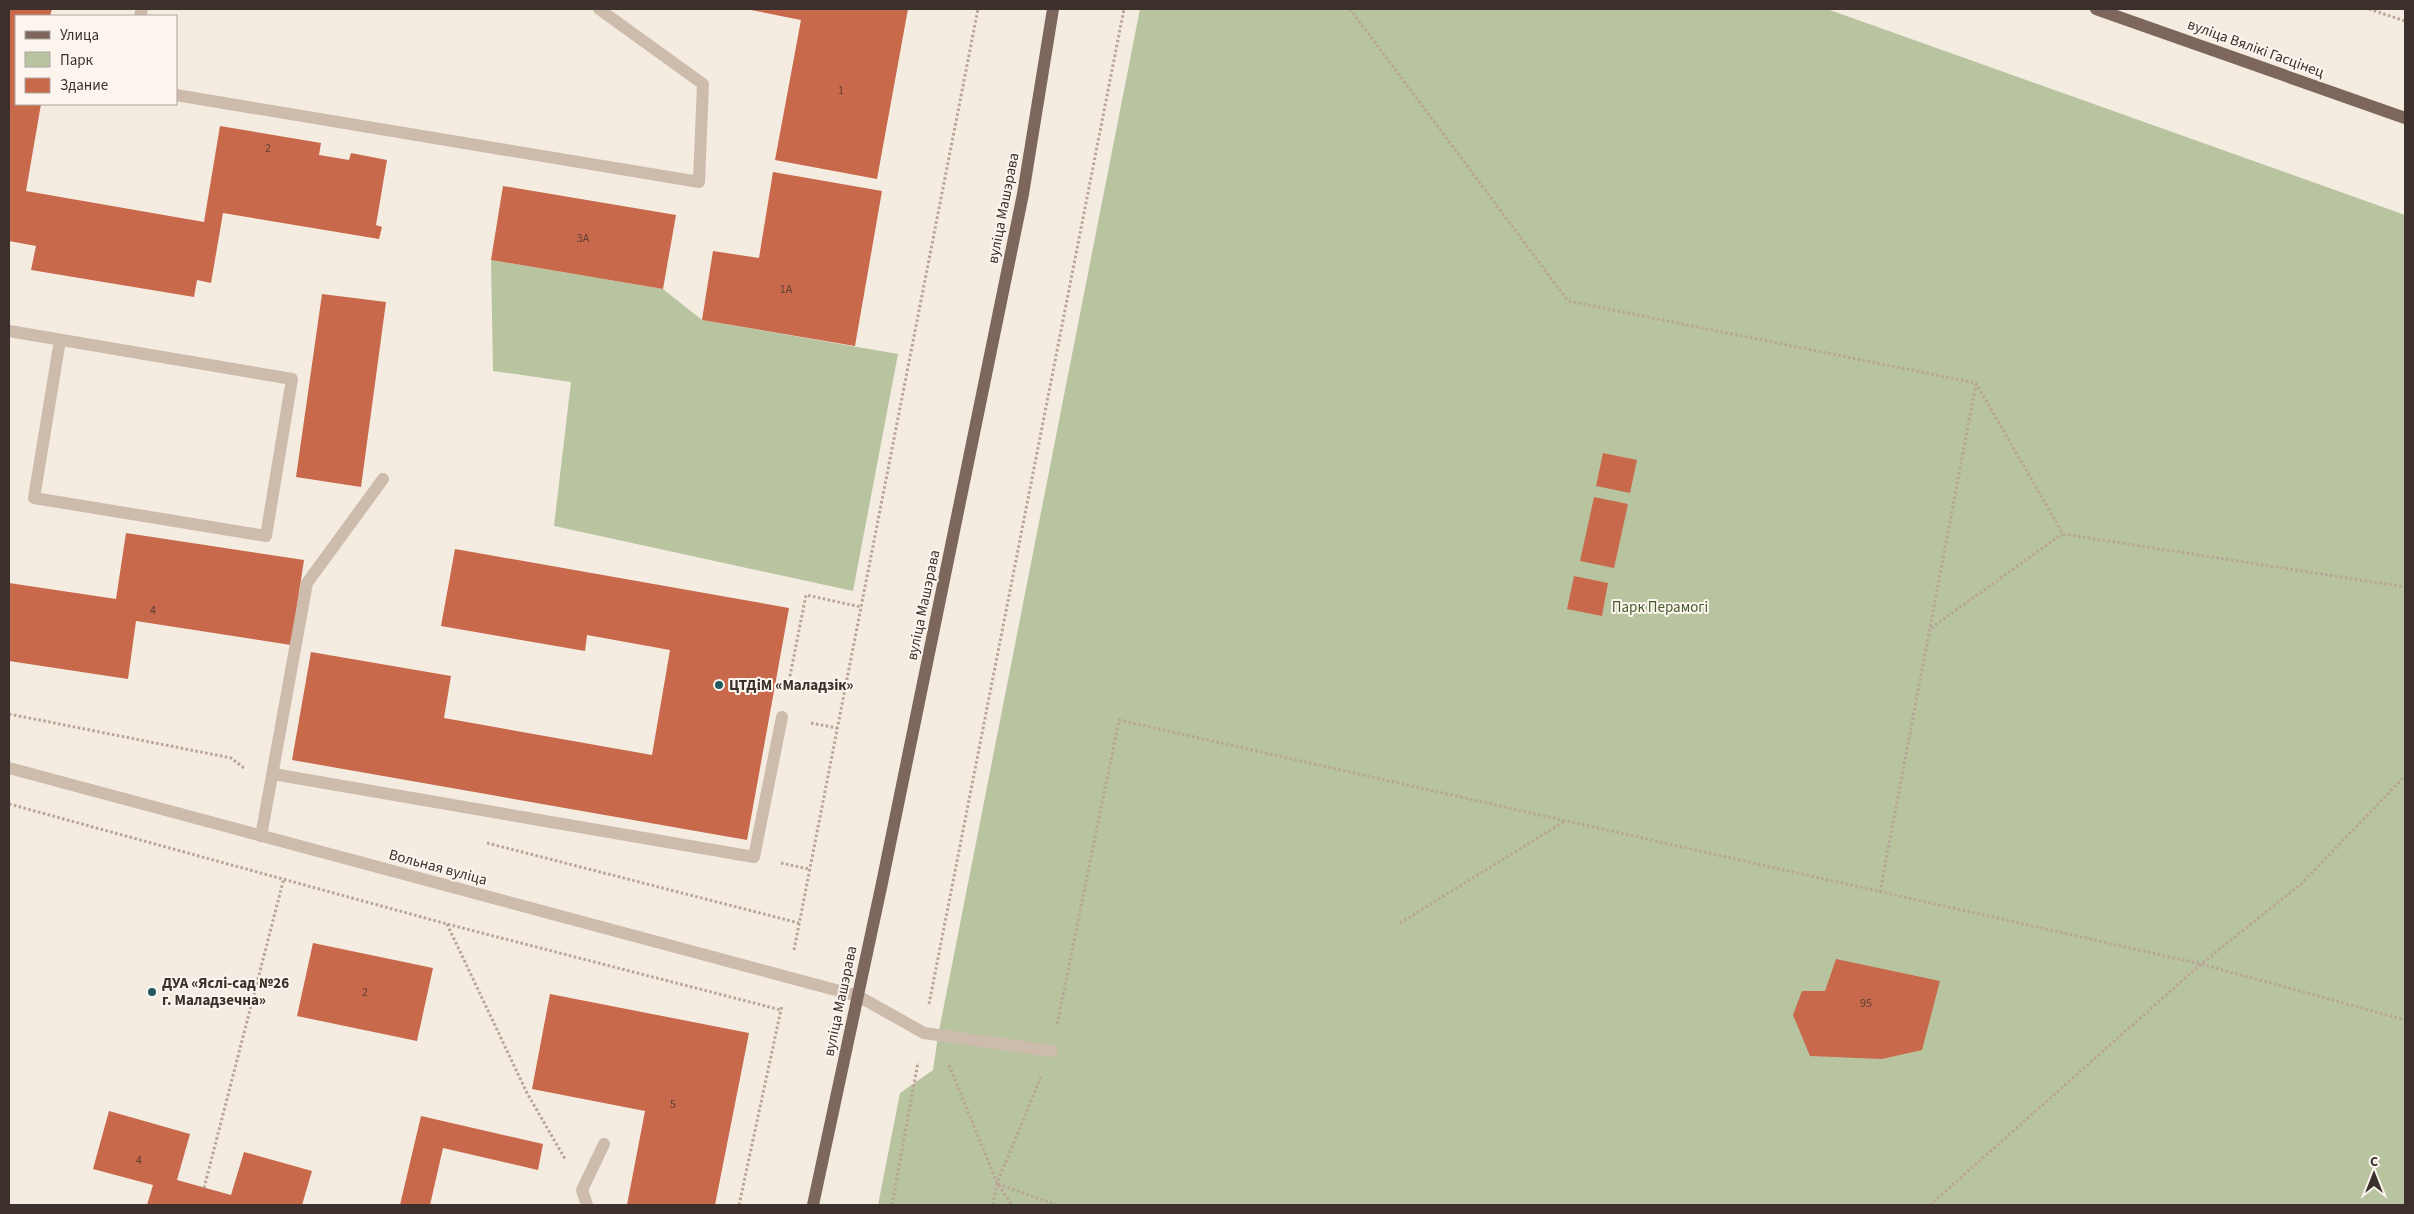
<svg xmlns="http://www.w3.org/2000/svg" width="2414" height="1214" font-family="'Source Sans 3',sans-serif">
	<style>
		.green { fill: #b8c4a0 }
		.building { fill: #c8694b }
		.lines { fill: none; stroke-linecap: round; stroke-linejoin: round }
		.path { stroke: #b9a596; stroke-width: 3; stroke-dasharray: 2.5 2.5; stroke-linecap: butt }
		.service { stroke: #cdbbac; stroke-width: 12 }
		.minor { stroke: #cdbbac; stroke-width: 12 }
		.primary { stroke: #7d675c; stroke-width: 12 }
		.poi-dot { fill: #1f5a5e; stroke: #fbf5ee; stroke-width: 2 }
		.labels { text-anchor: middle; stroke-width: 4; stroke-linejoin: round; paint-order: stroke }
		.number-label { font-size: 12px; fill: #5e3e33 }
		.street-label { font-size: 15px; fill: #3b302b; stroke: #fbf5ee }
		.park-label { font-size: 15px; fill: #4a5a2e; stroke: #fbf5ee }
		.poi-label { font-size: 15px; font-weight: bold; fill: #3b302b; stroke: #fbf5ee; text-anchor: start }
	</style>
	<rect width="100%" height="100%" fill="#f4ebe1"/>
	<g class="green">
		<path d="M 1140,9 L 1827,9 L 2405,215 L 2405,1205 L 878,1205 L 900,1093 L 933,1070 L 938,1036 Z"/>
		<path d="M 491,260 L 663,289 L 702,320 L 898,354 L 853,591 L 554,526 L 571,382 L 493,371 Z"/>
	</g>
	<g class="building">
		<path d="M 9,9 L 52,9 L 50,16 L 16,16 L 16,104 L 41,104 L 26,191 L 204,222 L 220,126 L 321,143 L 319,155 L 349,160 L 351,153 L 387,160 L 376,225 L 382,227 L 379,239 L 223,213 L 211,283 L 197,280 L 194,297 L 31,270 L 36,246 L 9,241 Z"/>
		<path d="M 746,9 L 908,9 L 877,179 L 775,160 L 801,20 Z"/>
		<path d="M 773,172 L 882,191 L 855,346 L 702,320 L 713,251 L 759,258 Z"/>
		<path d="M 503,186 L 676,215 L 663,289 L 491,260 Z"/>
		<path d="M 322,294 L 386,302 L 361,487 L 296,477 Z"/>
		<path d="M 1603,453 L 1637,460 L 1630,493 L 1596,486 Z"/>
		<path d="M 1594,497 L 1628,504 L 1614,568 L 1580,561 Z"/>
		<path d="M 126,533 L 304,560 L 291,645 L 136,621 L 128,679 L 9,661 L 9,583 L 116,599 Z"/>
		<path d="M 455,549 L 789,608 L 747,840 L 292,760 L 311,652 L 451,676 L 444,718 L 652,755 L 670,650 L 587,635 L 585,651 L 441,626 Z"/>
		<path d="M 1574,576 L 1608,583 L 1602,616 L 1567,609 Z"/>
		<path d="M 313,943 L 433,968 L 417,1041 L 297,1016 Z"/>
		<path d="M 1836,959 L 1940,981 L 1922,1050 L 1882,1059 L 1810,1056 L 1793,1015 L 1802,991 L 1825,991 Z"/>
		<path d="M 550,994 L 749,1033 L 715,1205 L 627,1205 L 645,1111 L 532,1089 Z"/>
		<path d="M 109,1111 L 190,1134 L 177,1180 L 231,1195 L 244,1152 L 312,1171 L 302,1205 L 147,1205 L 153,1185 L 93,1169 Z"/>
		<path d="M 421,1116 L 543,1144 L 538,1170 L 443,1148 L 430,1205 L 400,1205 Z"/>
	</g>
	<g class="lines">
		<g class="path">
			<path d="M 1350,9 L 1568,301 L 1976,383 L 2063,534 L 2405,587"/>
			<path d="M 2369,9 L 2405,21"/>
			<path d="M 1931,628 L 2062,534"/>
			<path d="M 787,691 L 806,595 L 861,607"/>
			<path d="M 9,714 L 231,758 L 244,768"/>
			<path d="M 811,723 L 837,728"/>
			<path d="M 9,804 L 447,924 L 781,1010"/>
			<path d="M 487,843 L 799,923"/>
			<path d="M 781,863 L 809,869"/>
			<path d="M 1880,892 L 1976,384"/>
			<path d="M 1400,923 L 1565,821"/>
			<path d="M 447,924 L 527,1093 L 565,1159"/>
			<path d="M 794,950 L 978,9"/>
			<path d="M 929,1004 L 1124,9"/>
			<path d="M 1057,1024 L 1119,720 L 2201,964 L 2405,1020"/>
			<path d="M 949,1065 L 997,1183 L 1012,1205"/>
			<path d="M 998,1184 L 1057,1205"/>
			<path d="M 204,1188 L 284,878"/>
			<path d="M 739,1205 L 782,1005"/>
			<path d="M 892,1205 L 918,1062"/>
			<path d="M 993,1205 L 997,1183 L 1041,1077"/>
			<path d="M 1930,1205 L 2201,964 L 2301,884 L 2405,776"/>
		</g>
		<g class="service">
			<path d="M 140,16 L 142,9"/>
			<path d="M 176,95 L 699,182 L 703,84 L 599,9"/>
			<path d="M 9,331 L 292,379 L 266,536 L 34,498 L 60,340"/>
			<path d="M 273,774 L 754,857 L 782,717"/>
			<path d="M 261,836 L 307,583 L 383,479"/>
			<path d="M 858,996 L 924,1033 L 1052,1051"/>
			<path d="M 587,1205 L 582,1190 L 604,1144"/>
		</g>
		<path class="minor" d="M 9,768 L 858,996"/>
		<g class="primary">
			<path d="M 2096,9 L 2405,118"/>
			<path d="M 813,1205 L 882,883 L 1023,194 L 1053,9"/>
		</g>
	</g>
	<g class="poi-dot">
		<circle cx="719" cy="685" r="5"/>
		<circle cx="152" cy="992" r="5"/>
	</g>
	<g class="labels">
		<g class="number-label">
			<text x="841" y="94">1</text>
			<text x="268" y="152">2</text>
			<text x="583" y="242">3А</text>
			<text x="786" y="293">1А</text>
			<text x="153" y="614">4</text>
			<text x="365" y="996">2</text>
			<text x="1866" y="1007">95</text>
			<text x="673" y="1108">5</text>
			<text x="139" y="1164">4</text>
		</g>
		<g class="street-label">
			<text transform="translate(2256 48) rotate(20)" y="5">вуліца Вялікі Гасцінец</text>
			<text transform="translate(1003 208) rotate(-79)" y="5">вуліца Машэрава</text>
			<text transform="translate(923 605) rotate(-78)" y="5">вуліца Машэрава</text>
			<text transform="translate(438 867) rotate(15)" y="5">Вольная вуліца</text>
			<text transform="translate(840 1001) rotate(-78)" y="5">вуліца Машэрава</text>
		</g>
		<g class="park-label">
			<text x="1660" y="612">Парк Перамогі</text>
		</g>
		<g class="poi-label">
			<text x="729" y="690">ЦТДіМ «Маладзік»</text>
			<text x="162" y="988">ДУА «Яслі-сад №26<tspan x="162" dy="17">г. Маладзечна»</tspan></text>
		</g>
	</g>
	<rect width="2414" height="1214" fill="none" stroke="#3b302b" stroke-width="20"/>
	<rect x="15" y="15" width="162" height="90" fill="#fbf5ee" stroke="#aea6a0"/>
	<rect x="25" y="31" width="25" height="8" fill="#7d675c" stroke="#aea6a0"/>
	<text x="60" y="40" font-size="15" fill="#3b302b">Улица</text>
	<rect x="25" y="52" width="25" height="15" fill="#b8c4a0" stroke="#aea6a0"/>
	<text x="60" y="65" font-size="15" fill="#3b302b">Парк</text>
	<rect x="25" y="78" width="25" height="15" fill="#c8694b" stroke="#aea6a0"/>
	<text x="60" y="90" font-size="15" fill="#3b302b">Здание</text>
	<g transform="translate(2374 1174)" stroke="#fbf5ee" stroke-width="4" paint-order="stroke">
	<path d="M0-4L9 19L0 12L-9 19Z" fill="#3b302b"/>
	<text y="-8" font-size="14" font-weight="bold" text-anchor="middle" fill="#3b302b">С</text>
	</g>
</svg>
